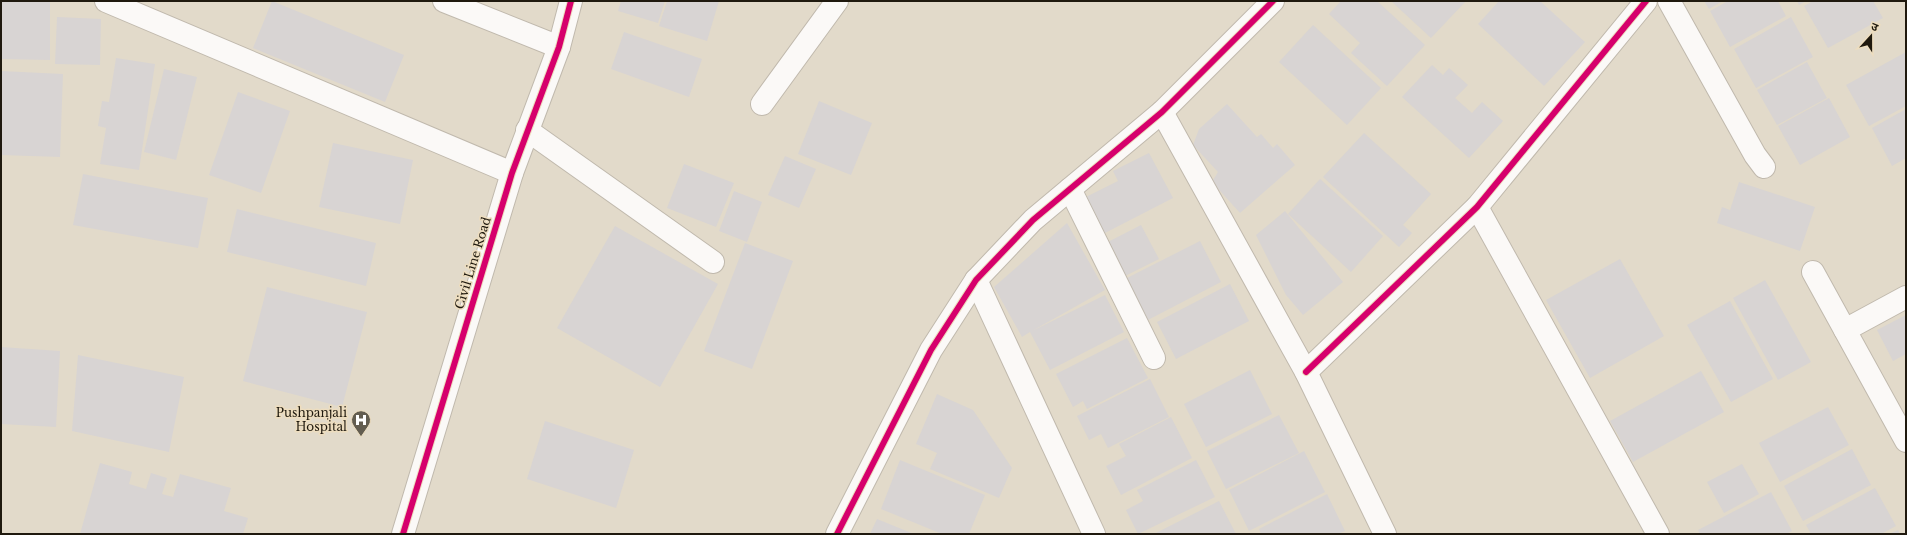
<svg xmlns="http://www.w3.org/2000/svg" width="1907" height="535" font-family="'Libre Baskerville','Noto Sans Devanagari',serif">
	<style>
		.building { fill: #d8d4d3 }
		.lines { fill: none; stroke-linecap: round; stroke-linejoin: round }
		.minor-casing { stroke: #c0b9ad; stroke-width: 24 }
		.minor { stroke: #fbf9f7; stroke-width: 22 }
		.cycleway-casing { stroke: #edddbf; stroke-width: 8 }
		.cycleway { stroke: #d6006c; stroke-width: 6 }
		.labels { text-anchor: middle; stroke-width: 3; stroke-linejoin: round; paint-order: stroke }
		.street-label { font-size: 12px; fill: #1f190e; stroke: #edddbf }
		.poi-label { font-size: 12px; fill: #1f190e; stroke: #edddbf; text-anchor: end }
	</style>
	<rect width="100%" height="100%" fill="#e2daca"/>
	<g class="building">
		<path d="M 1,1 L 50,1 L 50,60 L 1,59 Z"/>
		<path d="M 272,1 L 404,55 L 385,102 L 253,48 Z"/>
		<path d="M 621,1 L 665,1 L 658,23 L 618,11 Z"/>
		<path d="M 667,1 L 719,1 L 707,41 L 659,26 Z"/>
		<path d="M 1341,1 L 1377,1 L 1425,45 L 1387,86 L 1351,53 L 1360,43 L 1329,14 Z"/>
		<path d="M 1391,1 L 1466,1 L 1431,38 Z"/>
		<path d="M 1499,1 L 1540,1 L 1585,42 L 1544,86 L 1478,24 Z"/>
		<path d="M 1704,1 L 1723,1 L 1709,9 Z"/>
		<path d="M 1728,1 L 1778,1 L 1786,16 L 1730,47 L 1710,11 Z"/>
		<path d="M 1797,1 L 1806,1 L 1799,5 Z"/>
		<path d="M 1813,1 L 1873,1 L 1883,18 L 1828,48 L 1804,6 Z"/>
		<path d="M 57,17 L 101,19 L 100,65 L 55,64 Z"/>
		<path d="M 1791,17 L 1813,57 L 1756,88 L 1734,49 Z"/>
		<path d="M 1313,25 L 1381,88 L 1347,125 L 1279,62 Z"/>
		<path d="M 624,32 L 702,59 L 689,97 L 611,69 Z"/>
		<path d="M 1906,52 L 1906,106 L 1869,126 L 1846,85 Z"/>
		<path d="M 116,58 L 155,64 L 139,170 L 100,164 L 106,128 L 98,126 L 102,101 L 109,102 Z"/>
		<path d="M 1807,62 L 1827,98 L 1777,125 L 1757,90 Z"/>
		<path d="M 1432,65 L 1443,75 L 1449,68 L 1468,85 L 1455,98 L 1472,113 L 1482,102 L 1503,121 L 1469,158 L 1402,97 Z"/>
		<path d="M 164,69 L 197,77 L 176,160 L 144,152 Z"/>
		<path d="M 1,71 L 63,74 L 60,157 L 1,155 Z"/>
		<path d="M 238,92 L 290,111 L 261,193 L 209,175 Z"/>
		<path d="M 1829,98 L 1850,137 L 1800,165 L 1778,126 Z"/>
		<path d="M 819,101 L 872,123 L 851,175 L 798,154 Z"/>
		<path d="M 1227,104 L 1257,137 L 1261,134 L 1273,148 L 1277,144 L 1295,165 L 1240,213 L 1212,182 L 1218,172 L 1193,145 L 1199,129 Z"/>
		<path d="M 1906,109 L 1906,158 L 1892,166 L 1872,128 Z"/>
		<path d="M 1364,133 L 1431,194 L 1403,225 L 1412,233 L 1399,247 L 1323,177 Z"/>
		<path d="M 333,143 L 413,160 L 400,224 L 319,207 Z"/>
		<path d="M 1149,153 L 1173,198 L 1103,234 L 1084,198 L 1118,181 L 1113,171 Z"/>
		<path d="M 785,156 L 816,169 L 799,208 L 768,195 Z"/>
		<path d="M 684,164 L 734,183 L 716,227 L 667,208 Z"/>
		<path d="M 83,174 L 208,198 L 198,248 L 73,225 Z"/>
		<path d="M 1320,179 L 1383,236 L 1351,272 L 1288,214 Z"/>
		<path d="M 1739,182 L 1815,207 L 1800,251 L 1717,223 L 1722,207 L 1730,210 Z"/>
		<path d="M 734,191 L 762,202 L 747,242 L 719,231 Z"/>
		<path d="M 237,209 L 376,243 L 366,286 L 227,252 Z"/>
		<path d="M 1285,211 L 1343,282 L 1303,315 L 1286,295 L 1256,235 Z"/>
		<path d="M 1067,223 L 1105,290 L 1032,331 L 1105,295 L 1124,332 L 1050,370 L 1030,332 L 1022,337 L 994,287 Z"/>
		<path d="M 1141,225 L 1159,259 L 1123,277 L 1106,243 Z"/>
		<path d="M 615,226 L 718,284 L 660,387 L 557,328 Z"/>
		<path d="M 1200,241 L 1221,282 L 1146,321 L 1125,279 Z"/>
		<path d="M 745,243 L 793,261 L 752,369 L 704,351 Z"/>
		<path d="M 1620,259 L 1664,336 L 1590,378 L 1546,300 Z"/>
		<path d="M 1765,280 L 1811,362 L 1778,380 L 1733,298 Z"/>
		<path d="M 1230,284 L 1249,321 L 1176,359 L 1157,322 Z"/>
		<path d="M 267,287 L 367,312 L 342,407 L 243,381 Z"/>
		<path d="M 1730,301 L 1773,379 L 1731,402 L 1687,325 Z"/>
		<path d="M 1906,315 L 1906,354 L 1893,361 L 1877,330 Z"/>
		<path d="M 1127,338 L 1148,378 L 1087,409 L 1083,401 L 1073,407 L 1056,374 Z"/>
		<path d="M 1,347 L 60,351 L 56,427 L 1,424 Z"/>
		<path d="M 78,355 L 184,377 L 169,452 L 72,431 Z"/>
		<path d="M 1250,370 L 1272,414 L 1206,447 L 1184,404 Z"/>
		<path d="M 1701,371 L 1724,412 L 1633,462 L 1610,421 Z"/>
		<path d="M 1150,379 L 1169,417 L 1108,448 L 1101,434 L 1089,440 L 1077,416 Z"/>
		<path d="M 937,394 L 973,410 L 1012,468 L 999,498 L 930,469 L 937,453 L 916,444 Z"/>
		<path d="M 1828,407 L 1849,445 L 1780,482 L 1759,443 Z"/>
		<path d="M 1279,415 L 1299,453 L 1226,489 L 1207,451 Z"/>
		<path d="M 1171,417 L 1192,458 L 1121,495 L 1106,466 L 1126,456 L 1119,444 Z"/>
		<path d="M 545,421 L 634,450 L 616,508 L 527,479 Z"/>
		<path d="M 1852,449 L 1871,485 L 1803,521 L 1784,486 Z"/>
		<path d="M 1304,451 L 1325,492 L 1249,531 L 1229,490 Z"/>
		<path d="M 900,460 L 985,495 L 969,534 L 942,534 L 881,509 Z"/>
		<path d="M 1196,460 L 1215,497 L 1138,534 L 1126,510 L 1143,501 L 1137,490 Z"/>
		<path d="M 100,463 L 132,472 L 129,484 L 146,489 L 151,473 L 167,478 L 162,494 L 173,497 L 180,474 L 231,488 L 224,511 L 248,518 L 243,534 L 80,534 Z"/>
		<path d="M 1742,464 L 1759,494 L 1724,513 L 1707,482 Z"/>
		<path d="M 1875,488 L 1896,526 L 1881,534 L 1811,534 L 1806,525 Z"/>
		<path d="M 1771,492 L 1792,531 L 1786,534 L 1700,534 L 1698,530 Z"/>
		<path d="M 1327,494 L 1345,531 L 1338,534 L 1261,534 L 1259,529 Z"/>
		<path d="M 1219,501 L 1236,534 L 1154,534 Z"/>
		<path d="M 877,519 L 914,534 L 870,534 Z"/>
		<path d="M 1898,530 L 1900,534 L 1889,534 Z"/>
	</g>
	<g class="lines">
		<defs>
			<g id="minor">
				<path d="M 106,1 L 512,173"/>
				<path d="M 444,1 L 559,47"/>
				<path d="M 1669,1 L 1755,155 L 1764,167"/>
				<path d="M 762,104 L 837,1"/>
				<path d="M 1162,112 L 1306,372 L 1385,534"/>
				<path d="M 527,130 L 713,262"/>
				<path d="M 1070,189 L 1154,358"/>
				<path d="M 1477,207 L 1658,534"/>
				<path d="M 1813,272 L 1906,441"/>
				<path d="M 976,280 L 1094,534"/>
				<path d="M 1845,330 L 1906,297"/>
				<path d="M 1306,372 L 1477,207 L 1646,1"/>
				<path d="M 403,534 L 512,173 L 559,47 L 571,1"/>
				<path d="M 837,534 L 931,350 L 976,280 L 1033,220 L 1162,112 L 1273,1"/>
			</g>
		</defs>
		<use href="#minor" class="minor-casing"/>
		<use href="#minor" class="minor"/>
		<defs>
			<g id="cycleway">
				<path d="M 1306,372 L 1477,207 L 1646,1"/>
				<path d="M 403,534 L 512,173 L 559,47 L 571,1"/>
				<path d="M 837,534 L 931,350 L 976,280 L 1033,220 L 1162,112 L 1273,1"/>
			</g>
		</defs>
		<use href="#cycleway" class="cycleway-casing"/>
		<use href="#cycleway" class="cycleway"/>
	</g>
	<defs>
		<symbol id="hospital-pin" viewBox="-11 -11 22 30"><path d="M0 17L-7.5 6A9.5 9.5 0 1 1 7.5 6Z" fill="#635d50" stroke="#edddbf"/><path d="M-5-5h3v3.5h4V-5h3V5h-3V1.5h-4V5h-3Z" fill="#fff"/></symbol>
	</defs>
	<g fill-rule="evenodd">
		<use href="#hospital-pin" x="350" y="409" width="22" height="30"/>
	</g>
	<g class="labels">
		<g class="street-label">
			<text transform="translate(473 263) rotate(-73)" y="4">Civil Line Road</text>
		</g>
		<g class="poi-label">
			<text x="347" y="417">Pushpanjali<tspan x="347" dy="14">Hospital</tspan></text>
		</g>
	</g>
	<rect width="1907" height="535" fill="none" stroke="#1f190e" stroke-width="4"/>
	<g transform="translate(1871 36) rotate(21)" stroke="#edddbf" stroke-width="3" paint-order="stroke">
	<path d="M0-3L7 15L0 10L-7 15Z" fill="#1f190e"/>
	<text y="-6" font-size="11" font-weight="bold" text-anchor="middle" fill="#1f190e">उ</text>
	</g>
</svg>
